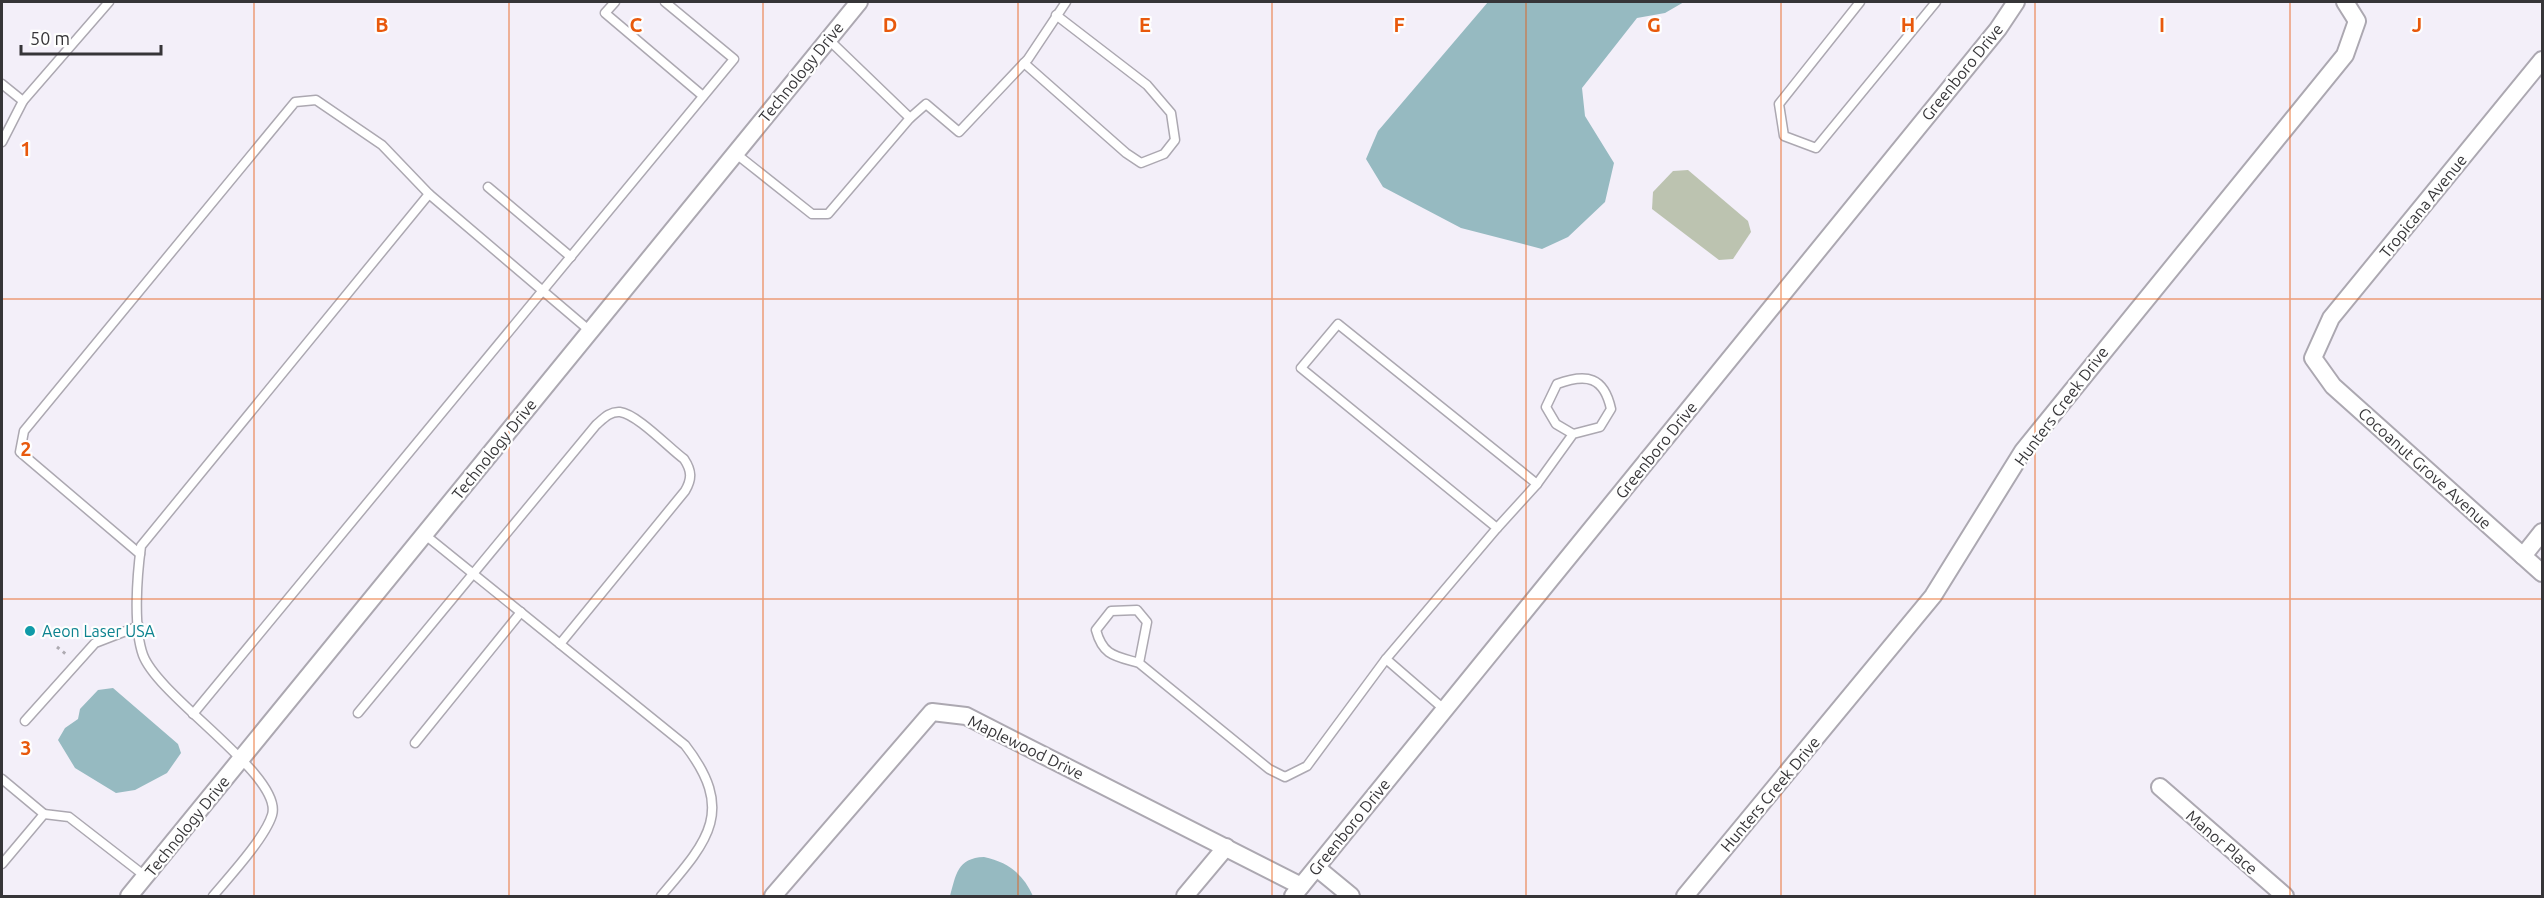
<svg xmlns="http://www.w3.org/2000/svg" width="2544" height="898" font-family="Ubuntu,sans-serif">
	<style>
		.green { fill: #bcc3b0 }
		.water { fill: #96bac1 }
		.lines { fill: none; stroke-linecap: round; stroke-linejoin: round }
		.service-casing { stroke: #aca8b1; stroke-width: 11 }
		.minor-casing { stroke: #aca8b1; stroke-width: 20 }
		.path { stroke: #adaab1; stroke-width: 3; stroke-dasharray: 3 4.5; stroke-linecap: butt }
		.service { stroke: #fff; stroke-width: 8 }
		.minor { stroke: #fff; stroke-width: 16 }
		.grid { fill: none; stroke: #e8590c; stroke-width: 1.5; stroke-opacity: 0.55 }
		.culture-dot { fill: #0f9aa8; stroke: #fefefe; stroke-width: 2 }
		.labels { text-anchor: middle; stroke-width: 4.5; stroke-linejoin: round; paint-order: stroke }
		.street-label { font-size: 16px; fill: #363538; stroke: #fefefe }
		.culture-label { font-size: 16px; fill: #0d838f; stroke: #fefefe; text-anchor: start }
		.grid-label { font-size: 20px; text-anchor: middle; font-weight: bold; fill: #e8590c; stroke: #fefefe; stroke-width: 4.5; stroke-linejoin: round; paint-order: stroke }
	</style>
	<rect width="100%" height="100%" fill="#f3eff9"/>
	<path class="green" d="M 1688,170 L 1748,221 L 1751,232 L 1733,259 L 1719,260 L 1652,209 L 1653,192 L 1673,171 Z"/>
	<g class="water">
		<path d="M 1488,2 L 1684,2 L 1665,13 L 1637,18 L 1582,88 L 1585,116 L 1614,163 L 1605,202 L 1568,237 L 1542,249 L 1461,228 L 1383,187 L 1366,159 L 1378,131 Z"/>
		<path d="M 113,688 L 178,744 L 181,753 L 167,773 L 135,790 L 116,793 L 75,768 L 58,740 L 65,728 L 78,719 L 80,709 L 98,690 Z"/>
		<path d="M 984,857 C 1008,862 1023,874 1033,896 L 950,896 C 956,875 957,858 984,857 Z"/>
	</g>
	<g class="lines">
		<defs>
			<g id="service">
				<path d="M 615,2 L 605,13 L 703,96"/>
				<path d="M 1860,2 L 1779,104 L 1784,136 L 1816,148 L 1936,2"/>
				<path d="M 1024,63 L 1126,153 L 1141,163 L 1164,154 L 1175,140 L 1171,113 L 1147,85 L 1056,15"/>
				<path d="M 2,84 L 23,101 L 2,142"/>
				<path d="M 23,101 L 109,2"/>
				<path d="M 910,118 L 926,104 L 959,132 L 1028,59 L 1066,2"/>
				<path d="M 735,153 L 812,214 L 828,214 L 910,118 L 828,39"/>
				<path d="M 488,187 L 571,257"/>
				<path d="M 1497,528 L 1537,484"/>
				<path d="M 424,534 L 685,745 C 736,811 708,841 661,896"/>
				<path d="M 140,554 L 20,452 L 24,431 L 295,102 L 316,100 L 382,145 L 429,194"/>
				<path d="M 1139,663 L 1147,622 L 1137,610 L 1111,611 L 1096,630 C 1103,656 1115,656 1139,663 L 1269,769 L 1285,777 L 1307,766 L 1386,659"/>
				<path d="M 1445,710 L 1386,659 L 1497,528 L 1301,368 L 1338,324 L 1537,484 L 1573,434 L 1600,427 L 1611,409 C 1604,377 1587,373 1557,384 L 1546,407 L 1556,424 L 1573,434"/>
				<path d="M 358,713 L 596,425 C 603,419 610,411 620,412 C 637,414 669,448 684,459 C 692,471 692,479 685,491 L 560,644"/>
				<path d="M 193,714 L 734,59 L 665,2"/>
				<path d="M 25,721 L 95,643 L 139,626"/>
				<path d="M 415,743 L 521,612"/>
				<path d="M 2,779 L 44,814 L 2,864"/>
				<path d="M 44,814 L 69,817 L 145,876"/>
				<path d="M 213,896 C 229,877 265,838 272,815 C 284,776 159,698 143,655 C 133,627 137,576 141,546 L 429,194 L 590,331"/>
			</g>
			<g id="minor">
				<path d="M 2542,60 L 2331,318 L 2313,358 L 2333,386 L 2542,573"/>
				<path d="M 2523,556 L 2542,532"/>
				<path d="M 2160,787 L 2285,896"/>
				<path d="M 1317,868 L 1351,896"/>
				<path d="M 129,896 L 859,2"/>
				<path d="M 773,896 L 932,712 L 966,716 L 1301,886"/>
				<path d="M 1185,896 L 1226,847"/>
				<path d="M 1293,896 L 1998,29 L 2016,2"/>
				<path d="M 1685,896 L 1933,596 L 2023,451 L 2345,55 L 2357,21 L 2345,2"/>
			</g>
		</defs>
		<use href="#service" class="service-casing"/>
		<use href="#minor" class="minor-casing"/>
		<path class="path" d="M 57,647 L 67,655"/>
		<use href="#service" class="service"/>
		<use href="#minor" class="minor"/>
	</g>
	<path class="grid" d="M 254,2 L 254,896M 509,2 L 509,896M 763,2 L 763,896M 1018,2 L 1018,896M 1272,2 L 1272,896M 1526,2 L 1526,896M 1781,2 L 1781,896M 2035,2 L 2035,896M 2290,2 L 2290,896M 2,299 L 2542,299M 2,599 L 2542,599"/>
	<circle class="culture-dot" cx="30" cy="631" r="6"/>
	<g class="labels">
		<g class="street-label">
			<text transform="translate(801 72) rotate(-51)" y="6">Technology Drive</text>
			<text transform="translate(1962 72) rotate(-51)" y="6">Greenboro Drive</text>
			<text transform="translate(2423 206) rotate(-51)" y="6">Tropicana Avenue</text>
			<text transform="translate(2061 406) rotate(-53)" y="6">Hunters Creek Drive</text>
			<text transform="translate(494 449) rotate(-51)" y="6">Technology Drive</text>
			<text transform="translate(1656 450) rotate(-51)" y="6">Greenboro Drive</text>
			<text transform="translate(2425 468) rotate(42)" y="6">Cocoanut Grove Avenue</text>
			<text transform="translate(1026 747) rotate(26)" y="6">Maplewood Drive</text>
			<text transform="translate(1770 794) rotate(-50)" y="6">Hunters Creek Drive</text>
			<text transform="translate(187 826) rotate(-51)" y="6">Technology Drive</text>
			<text transform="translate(1349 827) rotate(-51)" y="6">Greenboro Drive</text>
			<text transform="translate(2222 842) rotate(41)" y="6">Manor Place</text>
		</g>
		<g class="culture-label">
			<text x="42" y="637">Aeon Laser USA</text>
		</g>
	</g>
	<g class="grid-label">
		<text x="382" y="32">B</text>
		<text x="636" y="32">C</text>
		<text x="890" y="32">D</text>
		<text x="1145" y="32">E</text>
		<text x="1399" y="32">F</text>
		<text x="1654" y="32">G</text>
		<text x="1908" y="32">H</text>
		<text x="2162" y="32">I</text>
		<text x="2417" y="32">J</text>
		<text x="26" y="156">1</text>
		<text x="26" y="456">2</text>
		<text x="26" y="755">3</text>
	</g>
	<rect width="2544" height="898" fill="none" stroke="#363538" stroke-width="6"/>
	<path d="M21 45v9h140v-9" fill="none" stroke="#363538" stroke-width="3"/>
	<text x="30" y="45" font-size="18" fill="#363538" stroke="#fefefe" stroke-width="4.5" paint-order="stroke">50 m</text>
</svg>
